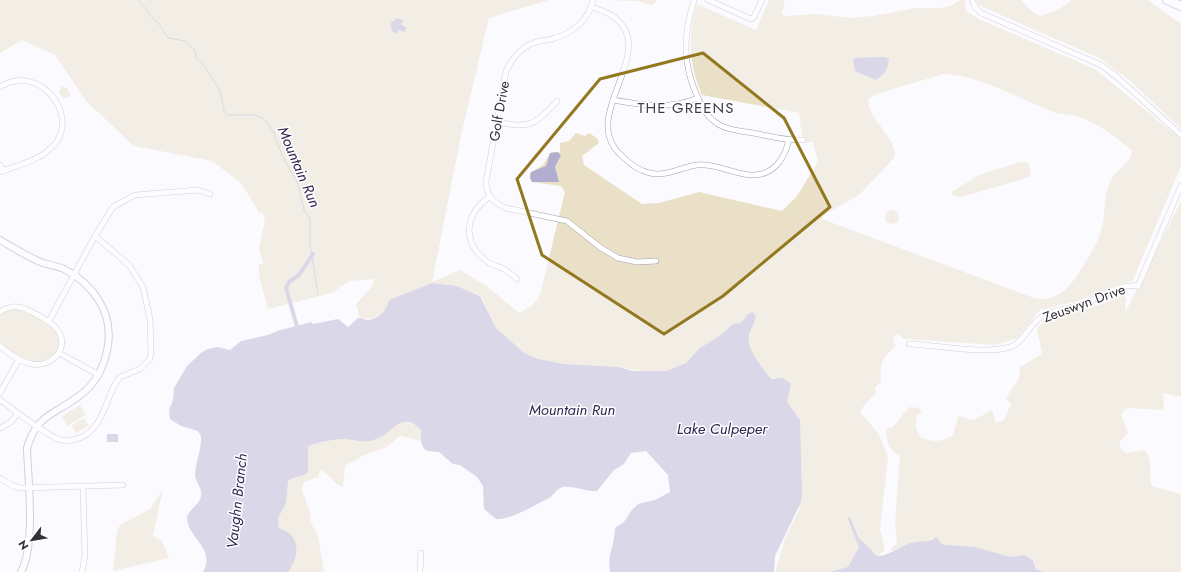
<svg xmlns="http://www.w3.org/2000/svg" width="1181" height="572" font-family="Jost,sans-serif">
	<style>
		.green { fill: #e9e0c7; fill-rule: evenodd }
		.water { fill: #b1aecf }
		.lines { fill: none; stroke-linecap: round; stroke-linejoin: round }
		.stream { stroke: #b1aecf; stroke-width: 1 }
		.canal { stroke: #b1aecf; stroke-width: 4 }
		.minor-casing { stroke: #a19fb2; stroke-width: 6 }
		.tertiary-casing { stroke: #a19fb2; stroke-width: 8 }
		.primary-casing { stroke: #a19fb2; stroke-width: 10 }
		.minor { stroke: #fff; stroke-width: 5 }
		.tertiary { stroke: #fff; stroke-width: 6 }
		.primary { stroke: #fff; stroke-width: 8 }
		.marked { fill: none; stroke: #93781f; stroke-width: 3; stroke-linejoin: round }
		.labels { text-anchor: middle; stroke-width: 3; stroke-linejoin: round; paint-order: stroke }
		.street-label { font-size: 14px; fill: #323139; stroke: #fff }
		.neighbourhood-label { font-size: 15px; letter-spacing: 1px; fill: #3f3d4d; stroke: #fff }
		.water-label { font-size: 15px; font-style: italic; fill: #2f2753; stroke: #fff }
	</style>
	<rect width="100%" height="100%" fill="#fbfafe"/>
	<g class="green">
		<path d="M 0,0 L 549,0 L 489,18 L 462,131 L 432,282 L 460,270 L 488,287 L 519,313 L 533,305 L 540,295 L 565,192 L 561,186 L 532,182 L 530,178 L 530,173 L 543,165 L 550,153 L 560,152 L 560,143 L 569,141 L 576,133 L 585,136 L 589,133 L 597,138 L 599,143 L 582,156 L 584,165 L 642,204 L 659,203 L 699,192 L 782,211 L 797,196 L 818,162 L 813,142 L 803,143 L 799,113 L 702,95 C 689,65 687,36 697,4 L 756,30 L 769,0 L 785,0 L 782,13 L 785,16 L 816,14 L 850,18 L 872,16 L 917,8 L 939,8 L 951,6 L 960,0 L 965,0 L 966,11 L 981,20 L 1095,69 L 1177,136 L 1181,141 L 1181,166 L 1133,280 L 1074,302 L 1040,310 L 1017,338 L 995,345 L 903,339 L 898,334 L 894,337 L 893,341 L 896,346 C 882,357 879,365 881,382 L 875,387 L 876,392 C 871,400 864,403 860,412 L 878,433 L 888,456 L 880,529 L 885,550 L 877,556 L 840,572 L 775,572 L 786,536 L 799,510 L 802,467 L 794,445 L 798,423 L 787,402 L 780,380 L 767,376 L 746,344 L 754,314 L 703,350 L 678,373 L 647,372 L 623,368 L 532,362 L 501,338 L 481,296 L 457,286 L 432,283 L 390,300 C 386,315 375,320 360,318 L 356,304 L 370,289 L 375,279 L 349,281 L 332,293 L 268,309 L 259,276 L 259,265 L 263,264 L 259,248 L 265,220 L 262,212 L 260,214 L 241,183 L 212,161 L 134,146 L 86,101 L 55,55 L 22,40 L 0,53 ZM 944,74 C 977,75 1017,97 1048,110 C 1056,114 1066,114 1075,116 C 1097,122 1115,136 1132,151 C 1132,161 1115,171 1111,180 C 1103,195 1106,214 1101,231 C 1098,242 1092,251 1086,261 C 1074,281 1061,304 1034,298 L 822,219 L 824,215 L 859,195 L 894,158 C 900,139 864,117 869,98 L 876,94 Z"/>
		<path d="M 604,0 L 657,0 L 652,5 L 636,1 Z"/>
		<path d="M 976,0 L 1021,0 L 1031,11 L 1040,16 L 1058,10 L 1072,0 L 1148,0 L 1181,24 L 1181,129 L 1129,80 L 1099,58 L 978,5 Z"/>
		<path d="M 62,86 L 67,88 L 71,94 L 67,98 L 63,98 L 59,93 Z"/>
		<path d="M 1020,162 L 1026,162 L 1029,164 L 1031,174 L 1029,177 L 962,197 L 952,195 L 952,192 L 979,175 Z"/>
		<path d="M 1181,201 L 1181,397 L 1163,393 L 1164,410 L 1127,408 L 1121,414 L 1128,433 L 1119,443 L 1121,449 L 1126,453 L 1144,450 C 1154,457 1148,475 1152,486 L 1181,494 L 1181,572 L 1044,572 L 1037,569 L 1035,565 L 909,551 L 894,551 L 890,549 L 897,544 L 895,523 L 900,456 C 888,450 887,442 886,429 L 893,427 L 909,407 L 919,408 L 922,411 L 917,416 L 916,427 L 919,436 C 932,443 940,442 953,436 L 958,416 L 974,420 L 992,410 L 996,423 L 1004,420 L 1011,404 L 1006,398 L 1019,378 L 1020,367 L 1042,354 L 1037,328 L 1046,319 L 1078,312 L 1123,296 L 1126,297 L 1125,313 Z"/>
		<circle cx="892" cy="217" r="7"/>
		<path d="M 8,308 L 23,308 L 58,330 L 62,347 L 49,362 L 33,365 L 0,346 L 0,312 Z"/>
		<path d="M 80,405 L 86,415 L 67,426 L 62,416 Z"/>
		<path d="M 84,418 L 89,426 L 76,433 L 71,426 Z"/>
		<path d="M 402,420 L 422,428 L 423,441 L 400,436 L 385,448 L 364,455 L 345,466 L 343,487 C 333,484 329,473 320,470 L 318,477 L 304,482 L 302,487 L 303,493 L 310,512 L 311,523 L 318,536 L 324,572 L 287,572 L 278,519 L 288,482 L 293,476 L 306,449 L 311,444 L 391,426 Z"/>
		<path d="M 163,489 L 153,536 L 162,541 L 169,558 L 113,571 L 117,531 L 120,525 L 150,509 Z"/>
	</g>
	<g class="water">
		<path d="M 396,18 L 403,20 L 401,25 L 406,27 L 405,32 L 399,30 L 397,34 L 391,31 L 392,28 L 390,26 L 392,21 L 394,22 Z"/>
		<path d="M 885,57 L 889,59 C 889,67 883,76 876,80 L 855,71 L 853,60 L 855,58 Z"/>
		<path d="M 557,152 L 561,155 L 555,167 L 559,182 L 532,182 L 530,178 L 531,172 L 546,166 L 550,153 Z"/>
		<path d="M 432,283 L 457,286 L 480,296 L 496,328 L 524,353 L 538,359 L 563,364 L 618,367 L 633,371 L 667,371 L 686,363 L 700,348 L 721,335 L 733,324 L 741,323 L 747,315 L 752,312 L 755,314 C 757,322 751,327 749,335 C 745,347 763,370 772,379 L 783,378 L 791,384 L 787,402 L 800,420 L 802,493 L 801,502 L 775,556 L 774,572 L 610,572 C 607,555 615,544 615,528 L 624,522 L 631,511 L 638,504 L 655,500 L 670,492 L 668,475 L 646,451 L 631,453 L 624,464 L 614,470 L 597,491 C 586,492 574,485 563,487 C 557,488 554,495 549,498 C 535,505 511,520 496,519 L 484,509 L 483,486 L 477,477 L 460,465 L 453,464 L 439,452 L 428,451 L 424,449 L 421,442 L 421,430 C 407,416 399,422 387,433 C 383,436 375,440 370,441 C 362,443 353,439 345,439 C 336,439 314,442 308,447 L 308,472 C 302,478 294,475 288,481 L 286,503 L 278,518 L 279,528 C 301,535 300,555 288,572 L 203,572 C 216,549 189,539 187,519 C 187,510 200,505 201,496 C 203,489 196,483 195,476 C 195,462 202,450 201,436 L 198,431 L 181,426 L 170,419 L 169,410 L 173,400 L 174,388 L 187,366 L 202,352 L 208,349 L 218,347 L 230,350 L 241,341 L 268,335 L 277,331 L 311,322 L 313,324 L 338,319 L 348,327 L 358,318 C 362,318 365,320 368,320 C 379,319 387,310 389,300 Z"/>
		<rect x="107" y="434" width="11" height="8"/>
		<path d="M 850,517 L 858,537 L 877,556 C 891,556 902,544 915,542 C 923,541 930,543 936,537 L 942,544 L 946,545 L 975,547 L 1010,557 L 1025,555 L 1033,561 L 1036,569 L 1044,572 L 829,572 L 848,567 L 859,547 L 848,519 Z"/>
	</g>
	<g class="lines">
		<path class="stream" d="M 139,0 L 150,15 L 160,25 L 168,38 L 185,41 L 194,49 L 197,59 L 204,65 L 220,91 L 224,111 L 227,115 L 255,115 L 263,118 L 273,131 L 282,155 L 298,184 L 304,210 L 310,219 L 310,244 L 318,294"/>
		<path class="canal" d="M 298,330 L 286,288 L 289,282 L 299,275 L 313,254"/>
		<defs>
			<g id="minor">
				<path d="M 593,0 C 589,20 572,34 552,39 C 545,41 538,40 531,44 C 519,49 512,59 506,71 L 486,182 C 487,196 492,202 506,208 L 567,221 L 601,248 L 618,258 L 637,262 L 656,261"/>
				<path d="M 694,0 C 683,36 682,65 699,100 C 703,108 707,117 715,122 C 727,131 744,131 758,134 C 773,137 788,141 803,140"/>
				<path d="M 708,0 L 751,19 L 754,17 L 762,0"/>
				<path d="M 972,0 L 975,7 L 981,13 L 1101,65 L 1117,77 L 1181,135"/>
				<path d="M 592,7 C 599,10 608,12 614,17 C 661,53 576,116 622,156 C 629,163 640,171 650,173 C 666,177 681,167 697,165 C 715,163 733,174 751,175 C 773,176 785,159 789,139"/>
				<path d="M 0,87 C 41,61 84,120 50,149 C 37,161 16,166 0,172"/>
				<path d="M 613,100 C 642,105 669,110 698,98"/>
				<path d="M 498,122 C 528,129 536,125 557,101"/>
				<path d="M 0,165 L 4,171"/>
				<path d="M 489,197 C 466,214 461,240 485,260 C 490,265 498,266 504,269 C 509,272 513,276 517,279"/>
				<path d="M 0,312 C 11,304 21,306 32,312 C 41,317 51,321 57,329 C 71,347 52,368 32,364 C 20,362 10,354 0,346"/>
				<path d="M 49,321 L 95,236 L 113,207 L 135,195 L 198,190 L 210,194"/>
				<path d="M 909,344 C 939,345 982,355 1010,347 C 1024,342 1028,326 1040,318 C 1053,309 1069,309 1083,304 C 1100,298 1120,283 1138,286 L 1181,186"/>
				<path d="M 59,353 L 99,375"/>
				<path d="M 0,393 L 19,359"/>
				<path d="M 0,400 C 13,409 49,438 62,440 C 74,443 89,435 95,426 C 107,412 108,391 120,377 L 140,369 L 150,359 L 151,352 L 150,319 L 143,287 L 129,265 L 95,236"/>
				<path d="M 0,428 L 11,422 L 18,413"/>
				<path d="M 0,478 L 13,486 L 21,488 L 123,485"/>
				<path d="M 82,572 L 85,556 L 83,488"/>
				<path d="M 420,572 L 421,553"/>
			</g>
			<path id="tertiary" d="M 0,240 C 14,248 28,257 43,263 C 50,265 57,266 64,269 C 93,284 113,312 108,345 C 105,365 96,384 79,396 C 54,415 37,414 27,448 C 28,482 36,543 21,572"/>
			<path id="primary" d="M 1167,0 L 1181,6"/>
		</defs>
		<use href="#minor" class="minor-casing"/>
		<use href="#tertiary" class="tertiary-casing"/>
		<use href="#primary" class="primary-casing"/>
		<use href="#minor" class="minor"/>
		<use href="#tertiary" class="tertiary"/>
		<use href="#primary" class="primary"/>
	</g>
	<path d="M0 0H1181V572H0ZM 703,53 L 784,118 L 830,207 L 723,296 L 664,334 L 542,255 L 517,179 L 600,79 Z" fill="#fbfafe" fill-opacity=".55" fill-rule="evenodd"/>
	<path class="marked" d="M 703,53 L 784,118 L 830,207 L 723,296 L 664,334 L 542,255 L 517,179 L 600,79 Z"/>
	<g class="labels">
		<g class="street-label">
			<text transform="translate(499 111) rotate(-80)" y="5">Golf Drive</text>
			<text transform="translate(1084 303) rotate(-20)" y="5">Zeuswyn Drive</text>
		</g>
		<g class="neighbourhood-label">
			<text x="686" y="113">THE GREENS</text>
		</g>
		<g class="water-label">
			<text transform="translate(299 167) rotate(67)" y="5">Mountain Run</text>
			<text x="572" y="415">Mountain Run</text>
			<text x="722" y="434">Lake Culpeper</text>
			<text transform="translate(237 501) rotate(-84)" y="5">Vaughn Branch</text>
		</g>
	</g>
	<g transform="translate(32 540) rotate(239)" stroke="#ffffff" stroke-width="3" paint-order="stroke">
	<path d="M0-3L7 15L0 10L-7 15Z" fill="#323139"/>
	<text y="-6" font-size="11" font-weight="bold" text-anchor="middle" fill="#323139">N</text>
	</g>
</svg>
